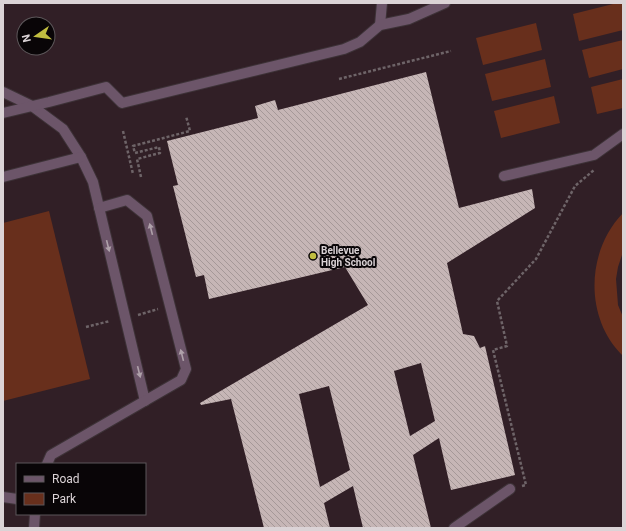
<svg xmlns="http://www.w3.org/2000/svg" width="626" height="531" font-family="Roboto,sans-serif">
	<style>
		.built { fill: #311f26; fill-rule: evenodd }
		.park { fill: #682f1c }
		.building { fill: url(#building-back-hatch); fill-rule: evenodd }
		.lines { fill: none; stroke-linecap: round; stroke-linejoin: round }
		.minor-casing { stroke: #3d3237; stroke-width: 12 }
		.path { stroke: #6e6468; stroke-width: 2.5; stroke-dasharray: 3 2; stroke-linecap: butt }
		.minor { stroke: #6c5569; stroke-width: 10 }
		.oneway { fill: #afa1aa }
		.poi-dot { fill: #c1bd40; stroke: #090507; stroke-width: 1.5 }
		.labels { text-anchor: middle; stroke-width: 4; stroke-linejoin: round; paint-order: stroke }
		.poi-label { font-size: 10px; font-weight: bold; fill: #dbd3d6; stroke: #090507; text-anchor: start }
	</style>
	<defs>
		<pattern id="building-back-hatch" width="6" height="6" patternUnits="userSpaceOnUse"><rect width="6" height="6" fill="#c6b6b6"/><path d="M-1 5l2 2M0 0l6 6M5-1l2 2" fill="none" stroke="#a59898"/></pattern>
	</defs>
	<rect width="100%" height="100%" fill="#23181d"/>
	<path class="built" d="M 3,3 L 623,3 L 623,528 L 3,528 ZM 24,24 L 48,24 L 48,48 L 24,48 ZM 17,464 L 145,464 L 145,514 L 17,514 Z"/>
	<g class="park">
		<path d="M 617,3 L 623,3 L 623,30 L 579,41 L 573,14 Z"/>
		<path d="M 536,23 L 542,50 L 483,65 L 476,38 Z"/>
		<path d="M 623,40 L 623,69 L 589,78 L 582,50 Z"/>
		<path d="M 545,59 L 551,87 L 492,101 L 485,74 Z"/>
		<path d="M 623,79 L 623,108 L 597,114 L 591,87 Z"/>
		<path d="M 554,96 L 560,123 L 501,138 L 494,111 Z"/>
		<path d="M 49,211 L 90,379 L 3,401 L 3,223 Z"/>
		<path d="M 623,213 L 623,252 L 618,267 L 616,279 L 618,305 L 623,317 L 623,356 C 584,318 586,251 623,213 Z"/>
	</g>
	<path class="building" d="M 426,72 L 459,208 L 532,189 L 535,208 L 447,263 L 463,334 L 474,336 L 480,348 L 485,346 L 515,475 L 451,490 L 439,438 L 413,455 L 431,528 L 363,528 L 353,486 L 324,503 L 330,528 L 264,528 L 231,399 L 201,405 L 200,403 L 368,305 L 345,267 L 209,299 L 204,275 L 196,277 L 173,186 L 178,185 L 167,141 L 258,118 L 255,106 L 275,100 L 278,110 ZM 421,363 L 435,421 L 410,436 L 394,371 ZM 329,386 L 350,470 L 320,487 L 299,394 Z"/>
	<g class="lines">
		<defs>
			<g id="minor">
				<path d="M 380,25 L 382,3"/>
				<path d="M 3,92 L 32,106 L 63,129 L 81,157 L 93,182 L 145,401"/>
				<path d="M 3,113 L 49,102 L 106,87 L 122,103 L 344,49 L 360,42 L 380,25 L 409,19 L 445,3"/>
				<path d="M 504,176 L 594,155 L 623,134"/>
				<path d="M 3,177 L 81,157"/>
				<path d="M 47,464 L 51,455 L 181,380 L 186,369 L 147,216 L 127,200 L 99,208"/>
				<path d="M 3,497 L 17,499"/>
				<path d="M 34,528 L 35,514"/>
				<path d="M 454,528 L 510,489"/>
			</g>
		</defs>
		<use href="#minor" class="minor-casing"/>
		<g class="path">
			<path d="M 339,79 L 451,51"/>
			<path d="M 123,131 L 133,174"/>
			<path d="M 141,177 L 137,159 L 160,153 L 159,147 L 135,153 L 133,146 L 190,131 L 186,116"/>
			<path d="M 138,315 L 158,309"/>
			<path d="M 86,327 L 110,321"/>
			<path d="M 522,486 L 526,485 L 493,350 L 507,346 L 497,301 L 536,259 L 575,186 L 594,170"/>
		</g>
		<use href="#minor" class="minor"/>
	</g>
	<defs><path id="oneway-solid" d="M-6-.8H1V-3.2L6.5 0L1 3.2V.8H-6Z"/></defs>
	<g class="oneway">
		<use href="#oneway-solid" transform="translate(151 229) rotate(-104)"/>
		<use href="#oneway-solid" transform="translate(108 246) rotate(76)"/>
		<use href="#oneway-solid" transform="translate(182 355) rotate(-104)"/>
		<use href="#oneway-solid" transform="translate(139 372) rotate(76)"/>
	</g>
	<circle class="poi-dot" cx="313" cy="256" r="4"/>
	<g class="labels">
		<g class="poi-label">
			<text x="321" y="254">Bellevue<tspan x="321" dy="12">High School</tspan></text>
		</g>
	</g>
	<rect width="626" height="531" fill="none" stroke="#dbd3d6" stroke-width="8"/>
	<rect x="16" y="463" width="130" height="52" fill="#090507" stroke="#5d575a"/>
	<rect x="24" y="476" width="20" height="6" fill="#6c5569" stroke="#5d575a"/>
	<text x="52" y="483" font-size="12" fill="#dbd3d6">Road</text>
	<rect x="24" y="493" width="20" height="12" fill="#682f1c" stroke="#5d575a"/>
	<text x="52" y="503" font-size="12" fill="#dbd3d6">Park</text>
	<g transform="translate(36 36) rotate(257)"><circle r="19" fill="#090507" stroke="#5d575a"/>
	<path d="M0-3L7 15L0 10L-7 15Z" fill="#c1bd40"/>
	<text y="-6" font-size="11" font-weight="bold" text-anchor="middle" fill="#dbd3d6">N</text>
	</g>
</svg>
